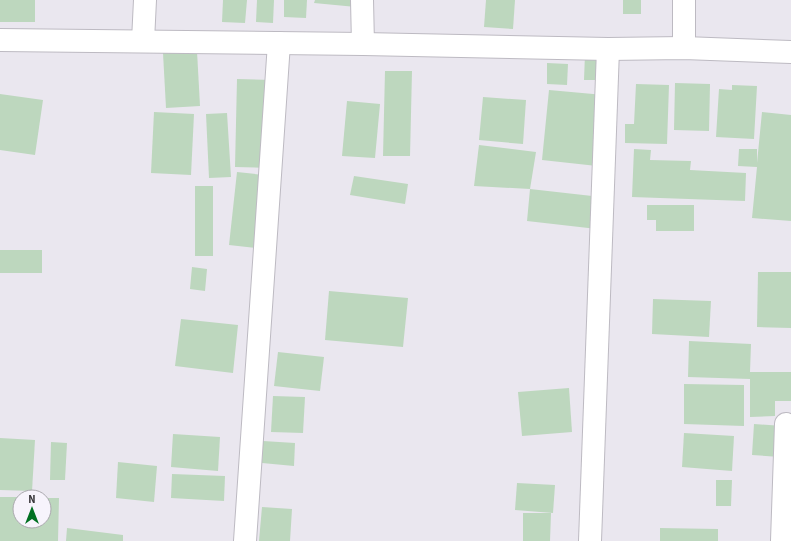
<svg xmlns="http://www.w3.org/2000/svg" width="791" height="541" font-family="'Source Sans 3',sans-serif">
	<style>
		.building { fill: #bdd7be }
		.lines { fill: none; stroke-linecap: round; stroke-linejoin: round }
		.minor-casing { stroke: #bdbac2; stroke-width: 24 }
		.minor { stroke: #fff; stroke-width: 22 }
	</style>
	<rect width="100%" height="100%" fill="#eae7ef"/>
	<g class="building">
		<rect x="0" y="0" width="35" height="22"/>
		<path d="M 223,0 L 247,0 L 245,23 L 222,22 Z"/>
		<path d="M 257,0 L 274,0 L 273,23 L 256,22 Z"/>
		<path d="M 284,0 L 307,0 L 306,18 L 284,17 Z"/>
		<path d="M 315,0 L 356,0 L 356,7 L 314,3 Z"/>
		<path d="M 486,0 L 515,0 L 513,29 L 484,27 Z"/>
		<rect x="623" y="0" width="18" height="14"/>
		<path d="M 197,51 L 200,106 L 166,108 L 163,53 Z"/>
		<path d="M 585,54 L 606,55 L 606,80 L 584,80 Z"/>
		<path d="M 547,63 L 568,64 L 567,85 L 547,84 Z"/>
		<path d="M 385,71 L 412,71 L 410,156 L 383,156 Z"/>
		<path d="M 237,79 L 272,80 L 270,168 L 235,167 Z"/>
		<path d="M 675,83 L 710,84 L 709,131 L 674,130 Z"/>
		<path d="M 636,84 L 669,85 L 667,144 L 625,143 L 625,124 L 634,124 Z"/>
		<path d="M 732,85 L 757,86 L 754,139 L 716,137 L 719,89 L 732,90 Z"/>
		<path d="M 549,90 L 604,95 L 597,166 L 542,160 Z"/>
		<path d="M 0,94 L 43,100 L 35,155 L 0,150 Z"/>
		<path d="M 483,97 L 526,100 L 523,144 L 479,140 Z"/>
		<path d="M 347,101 L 380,104 L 375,158 L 342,156 Z"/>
		<path d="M 154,112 L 194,114 L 191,175 L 151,173 Z"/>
		<path d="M 762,112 L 791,115 L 791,221 L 752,218 L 757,167 L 738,166 L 739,149 L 757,149 L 757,163 Z"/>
		<path d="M 227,113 L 231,177 L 209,178 L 206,114 Z"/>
		<path d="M 479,145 L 536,152 L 530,189 L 474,186 Z"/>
		<path d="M 634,149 L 651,150 L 650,160 L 691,161 L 690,170 L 746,173 L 745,201 L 632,197 Z"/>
		<path d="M 237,172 L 264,175 L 256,248 L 229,245 Z"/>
		<path d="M 354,176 L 408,184 L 405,204 L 350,195 Z"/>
		<rect x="195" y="186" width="18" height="70"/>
		<path d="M 530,189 L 601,197 L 597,229 L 527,221 Z"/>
		<path d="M 647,205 L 694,205 L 694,231 L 656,231 L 656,220 L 647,220 Z"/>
		<rect x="0" y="250" width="42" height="23"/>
		<path d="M 192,267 L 207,269 L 205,291 L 190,289 Z"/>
		<path d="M 758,272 L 791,272 L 791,328 L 757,327 Z"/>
		<path d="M 329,291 L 408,298 L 403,347 L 325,340 Z"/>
		<path d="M 653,299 L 711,301 L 709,337 L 652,334 Z"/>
		<path d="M 181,319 L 238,325 L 233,373 L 175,366 Z"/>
		<path d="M 689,341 L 751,344 L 750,372 L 791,372 L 791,401 L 775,401 L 775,416 L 750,417 L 750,379 L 688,377 Z"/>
		<path d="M 278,352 L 324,357 L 320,391 L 274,386 Z"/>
		<path d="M 684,384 L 744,385 L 744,426 L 684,424 Z"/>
		<path d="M 569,388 L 572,432 L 522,436 L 518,392 Z"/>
		<path d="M 273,396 L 305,397 L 303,433 L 271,432 Z"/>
		<path d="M 754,424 L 783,426 L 780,457 L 752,455 Z"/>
		<path d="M 684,433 L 734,436 L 732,471 L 682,467 Z"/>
		<path d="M 173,434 L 220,437 L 218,471 L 171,467 Z"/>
		<path d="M 0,438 L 35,440 L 32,491 L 0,490 Z"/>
		<path d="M 263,441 L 295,443 L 294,466 L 262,463 Z"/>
		<path d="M 51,442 L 67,443 L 65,480 L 50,480 Z"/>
		<path d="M 118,462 L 157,466 L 154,502 L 116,498 Z"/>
		<path d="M 172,474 L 225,476 L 224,501 L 171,498 Z"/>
		<path d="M 716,480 L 732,480 L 731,506 L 716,506 Z"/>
		<path d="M 517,483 L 555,485 L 553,513 L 515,510 Z"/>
		<path d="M 0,497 L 20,497 L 20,521 L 44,521 L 44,498 L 59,498 L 58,541 L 0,541 Z"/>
		<path d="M 262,507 L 292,509 L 290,541 L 259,541 Z"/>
		<path d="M 523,513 L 551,513 L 550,541 L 523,541 Z"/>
		<path d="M 67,528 L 123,535 L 123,541 L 66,541 Z"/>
		<path d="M 660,528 L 718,529 L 718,541 L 660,541 Z"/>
	</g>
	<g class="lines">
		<defs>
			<g id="minor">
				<path d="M 362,0 L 363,44"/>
				<path d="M 0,40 L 363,44 L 608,49 L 684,48 L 791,52"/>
				<path d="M 143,41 L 145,0"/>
				<path d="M 684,48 L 684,0"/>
				<path d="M 245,541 L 279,43"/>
				<path d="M 590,541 L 608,49"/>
				<path d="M 782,541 L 786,424"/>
			</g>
		</defs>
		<use href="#minor" class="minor-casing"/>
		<use href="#minor" class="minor"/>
	</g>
	<g transform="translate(32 509)"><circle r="19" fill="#f7f4fc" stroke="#aba9af"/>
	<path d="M0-3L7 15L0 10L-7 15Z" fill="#007022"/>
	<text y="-6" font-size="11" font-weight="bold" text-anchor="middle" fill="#3a393c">N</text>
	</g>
</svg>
